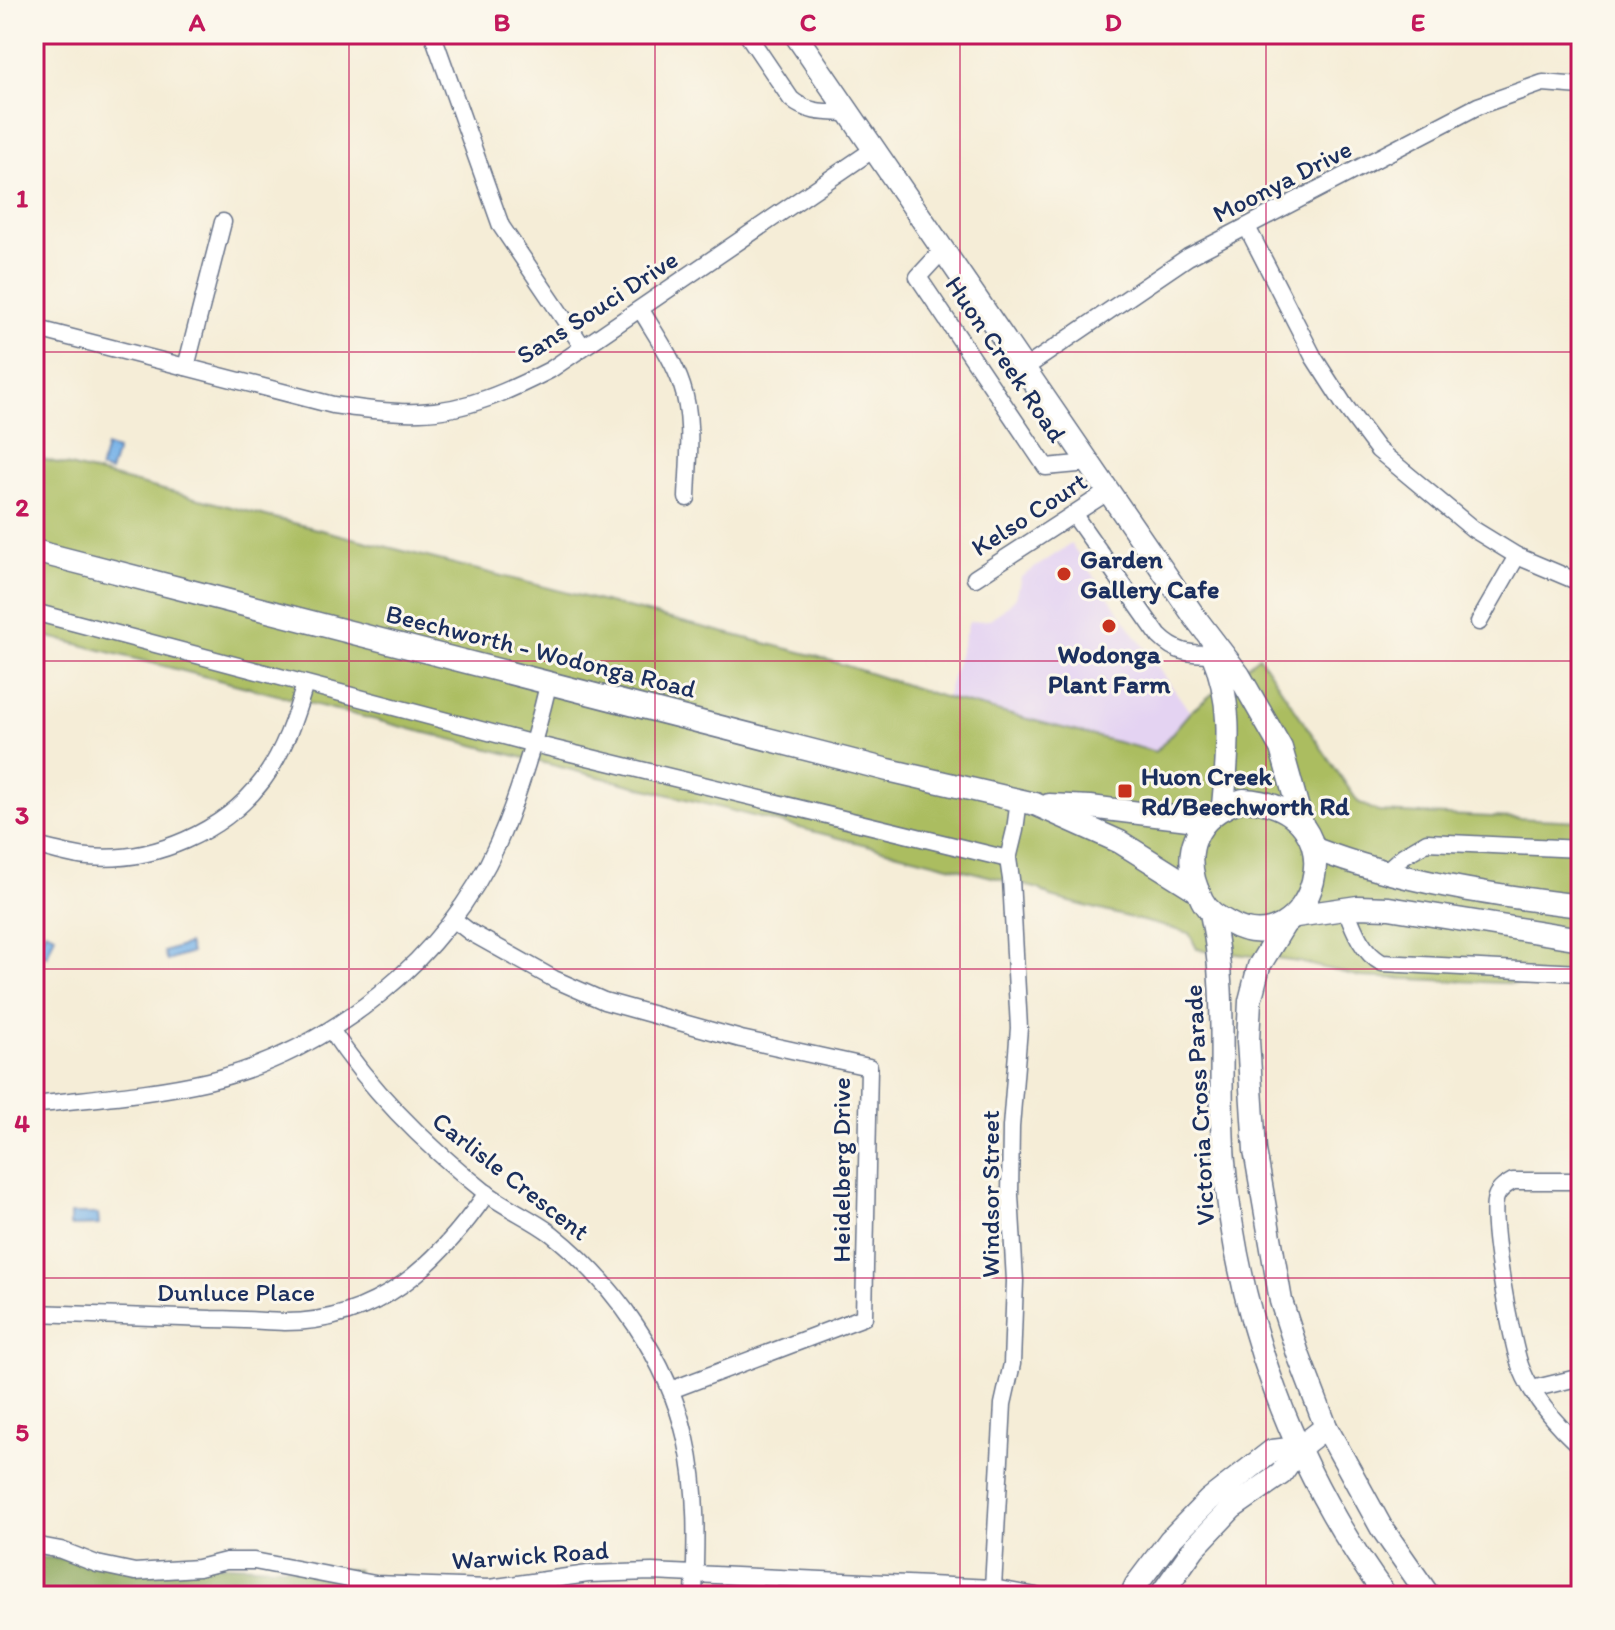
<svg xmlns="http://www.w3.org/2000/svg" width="1615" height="1630" font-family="Itim,sans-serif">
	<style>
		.built { fill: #e4d3f2 }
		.green { fill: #abbd61; stroke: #637660; stroke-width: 2 }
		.forest { fill: #88a457; stroke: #526a5a; stroke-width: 2 }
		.water { fill: #77b2e8; stroke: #4970a3; stroke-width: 2 }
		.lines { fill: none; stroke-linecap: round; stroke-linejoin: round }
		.street-casing { stroke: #677288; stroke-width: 19 }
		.secondary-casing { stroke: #677288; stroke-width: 25 }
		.street { stroke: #fff; stroke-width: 16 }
		.secondary { stroke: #fff; stroke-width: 22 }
		.grid { fill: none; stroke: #c2185b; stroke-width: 2; stroke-opacity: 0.55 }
		.poi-dot { fill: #c8321e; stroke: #fbf7ec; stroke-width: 3 }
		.labels { text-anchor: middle; stroke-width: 6; stroke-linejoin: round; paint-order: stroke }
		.street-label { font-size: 26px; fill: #1b2f5e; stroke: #fbf7ec }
		.poi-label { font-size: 26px; font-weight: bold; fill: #1b2f5e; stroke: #fbf7ec; text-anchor: start }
		.neatline { fill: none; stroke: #c2185b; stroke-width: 3 }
		.grid-label { font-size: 26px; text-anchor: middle; font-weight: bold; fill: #c2185b }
	</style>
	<rect width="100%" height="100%" fill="#fbf7ec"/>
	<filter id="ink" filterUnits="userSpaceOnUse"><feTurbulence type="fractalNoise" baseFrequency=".0125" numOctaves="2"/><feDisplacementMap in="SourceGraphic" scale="16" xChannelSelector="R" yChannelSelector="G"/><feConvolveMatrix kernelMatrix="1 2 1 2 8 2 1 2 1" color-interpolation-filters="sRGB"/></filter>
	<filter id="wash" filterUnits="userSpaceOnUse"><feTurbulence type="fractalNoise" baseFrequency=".006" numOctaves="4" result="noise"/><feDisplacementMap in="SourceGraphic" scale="32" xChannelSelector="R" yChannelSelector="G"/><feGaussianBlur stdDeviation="1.8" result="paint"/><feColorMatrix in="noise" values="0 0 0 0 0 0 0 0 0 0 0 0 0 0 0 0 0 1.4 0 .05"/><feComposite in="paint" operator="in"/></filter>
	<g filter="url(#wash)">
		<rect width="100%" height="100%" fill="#f5edd7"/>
		<path class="built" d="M 1071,544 L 1190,712 L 1156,753 L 946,698 L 969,622 L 988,620 L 1003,610 L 1016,597 L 1021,577 Z"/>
		<path class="green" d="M 34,457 L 816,656 L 946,698 L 1156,752 L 1190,712 L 1259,656 L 1358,802 L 1378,812 L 1581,821 L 1581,986 L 1361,977 L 1299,962 L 1197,949 L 1189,933 L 1051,897 L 1039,889 L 34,633 Z"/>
		<path class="forest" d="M 34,1557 L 357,1570 L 355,1596 L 34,1596 Z"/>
		<g class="water">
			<path d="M 106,447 L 117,450 L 110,472 L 100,469 Z"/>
			<path d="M 45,931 L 55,935 L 47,956 L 36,952 Z"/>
			<path d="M 188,944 L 191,953 L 167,961 L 164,952 Z"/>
			<path d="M 70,1214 L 98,1214 L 99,1225 L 70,1226 Z"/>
		</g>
	</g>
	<g filter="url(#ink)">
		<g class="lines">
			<defs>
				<g id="street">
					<path d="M 747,34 L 791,99 C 808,114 828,112 849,113"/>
					<path d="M 433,35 L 501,226 L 583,347"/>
					<path d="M 1247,227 L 1314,358 L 1345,406 L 1378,450 L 1473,529 L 1517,556 L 1581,583"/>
					<path d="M 943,250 L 918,277 L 1046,467 L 1089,463"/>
					<path d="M 641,310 C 656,335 673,359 682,386 C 694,421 688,462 687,498"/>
					<path d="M 34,328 L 333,405 C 362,409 391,413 420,412 C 466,411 511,390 550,370 L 874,149"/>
					<path d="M 186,367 L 223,222"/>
					<path d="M 1025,368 L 1188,257 L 1478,106 L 1543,83 L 1581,86"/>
					<path d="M 1074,515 L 1159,636 C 1176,653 1190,654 1213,654"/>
					<path d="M 975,578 L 1109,491"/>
					<path d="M 34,612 L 534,744 L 1008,859"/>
					<path d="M 1479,622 L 1517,556"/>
					<path d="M 40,847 C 56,850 72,856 88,857 C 153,863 224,832 263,780 C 284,751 295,718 305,684"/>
					<path d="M 1386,871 L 1403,856 L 1427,842 L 1581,849"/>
					<path d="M 1346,909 C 1354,930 1362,952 1382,963 L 1581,973"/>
					<path d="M 453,919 L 470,932 L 554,979 L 604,1001 L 741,1039 L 869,1067 L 864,1317 L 671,1390"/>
					<path d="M 331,1030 C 372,1092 427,1146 485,1192 C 506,1208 531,1218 552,1234 C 615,1284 668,1360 686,1439 C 698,1490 696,1544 694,1596"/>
					<path d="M 34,1105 C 91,1098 152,1094 208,1081 C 330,1052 447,958 498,843 C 521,791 536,736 549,681"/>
					<path d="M 1581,1181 L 1513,1181 C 1506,1185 1499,1189 1496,1197 C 1488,1218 1512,1345 1521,1368 C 1534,1400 1556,1425 1581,1447"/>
					<path d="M 34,1313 C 93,1315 152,1317 211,1319 C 236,1319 260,1321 285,1322 C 378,1322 437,1265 487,1193"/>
					<path d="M 1532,1389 L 1581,1377"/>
					<path d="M 34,1545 L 61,1550 L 97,1564 L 135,1572 L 198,1568 L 226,1561 L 254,1561 L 375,1584 L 489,1588 L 588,1574 L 652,1572 L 993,1588 L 1036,1596"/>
					<path d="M 993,1588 L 1003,1404 L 1012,1364 L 1015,1281 L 1010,1195 L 1011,1127 L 1019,1028 L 1011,879 L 1008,859 L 1015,830 L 1019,800"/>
				</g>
				<g id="secondary">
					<path d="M 795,34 L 1194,616 L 1239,675 L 1281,748 L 1302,823"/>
					<path d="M 34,551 L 888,770 L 1035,804 L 1120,842 L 1198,891"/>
					<path d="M 1211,650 C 1234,703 1228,751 1223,806"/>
					<path d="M 1243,800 C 1367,806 1310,970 1229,923 C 1218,917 1208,912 1202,900 C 1179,854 1194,815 1243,800 Z"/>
					<path d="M 1049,805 L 1090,807 L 1205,821"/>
					<path d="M 1315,849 C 1401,882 1490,895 1581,906"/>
					<path d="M 1211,913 C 1229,995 1217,1079 1224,1162 C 1238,1320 1292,1468 1386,1596"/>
					<path d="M 1296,916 L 1358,907 L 1389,908 L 1581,939"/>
					<path d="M 1284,925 L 1259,966 L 1250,1001 L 1248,1041 L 1255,1150 L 1281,1301 L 1298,1354 L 1326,1427 L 1381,1527 L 1429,1596"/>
					<path d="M 1131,1596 L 1136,1585 L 1170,1540 L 1209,1500 L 1272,1451 L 1299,1448"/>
					<path d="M 1160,1596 L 1194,1548 L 1232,1508 L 1281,1474 L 1299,1448 L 1326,1427"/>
				</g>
			</defs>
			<use href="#street" class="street-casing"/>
			<use href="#secondary" class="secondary-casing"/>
			<use href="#street" class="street"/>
			<use href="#secondary" class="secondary"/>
		</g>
	</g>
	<path class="grid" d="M 349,34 L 349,1596M 655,34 L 655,1596M 960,34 L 960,1596M 1266,34 L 1266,1596M 34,352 L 1581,352M 34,661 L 1581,661M 34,969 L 1581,969M 34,1278 L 1581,1278"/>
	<g class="poi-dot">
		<circle cx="1064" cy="574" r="8"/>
		<circle cx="1109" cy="626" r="8"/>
		<rect x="1117" y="783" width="16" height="16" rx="4"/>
	</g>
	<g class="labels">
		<g class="street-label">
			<text transform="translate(1282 181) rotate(-27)" y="9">Moonya Drive</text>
			<text transform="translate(597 307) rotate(-33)" y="9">Sans Souci Drive</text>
			<text transform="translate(1006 359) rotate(56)" y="9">Huon Creek Road</text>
			<text transform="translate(1029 514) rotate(-33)" y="9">Kelso Court</text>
			<text transform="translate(541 651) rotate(14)" y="9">Beechworth - Wodonga Road</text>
			<text transform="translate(1199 1105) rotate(-93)" y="9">Victoria Cross Parade</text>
			<text transform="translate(841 1170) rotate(-90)" y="9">Heidelberg Drive</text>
			<text transform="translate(511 1176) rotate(38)" y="9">Carlisle Crescent</text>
			<text transform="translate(990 1194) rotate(-90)" y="9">Windsor Street</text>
			<text x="236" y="1301">Dunluce Place</text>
			<text transform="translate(530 1555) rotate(-4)" y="9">Warwick Road</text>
		</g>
		<g class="poi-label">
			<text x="1080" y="568">Garden<tspan x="1080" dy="30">Gallery Cafe</tspan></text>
			<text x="1109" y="663" text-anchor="middle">Wodonga<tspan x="1109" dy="30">Plant Farm</tspan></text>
			<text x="1141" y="785">Huon Creek<tspan x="1141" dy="30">Rd/Beechworth Rd</tspan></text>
		</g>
	</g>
	<rect width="1615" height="1630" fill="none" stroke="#fbf7ec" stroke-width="88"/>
	<rect x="44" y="44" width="1527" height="1542" class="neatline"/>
	<g class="grid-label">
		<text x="197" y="31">A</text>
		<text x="502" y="31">B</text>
		<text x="808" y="31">C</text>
		<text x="1113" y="31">D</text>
		<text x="1418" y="31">E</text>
		<text x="22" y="207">1</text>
		<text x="22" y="516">2</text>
		<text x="22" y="824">3</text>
		<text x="22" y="1132">4</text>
		<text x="22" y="1441">5</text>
	</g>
</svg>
